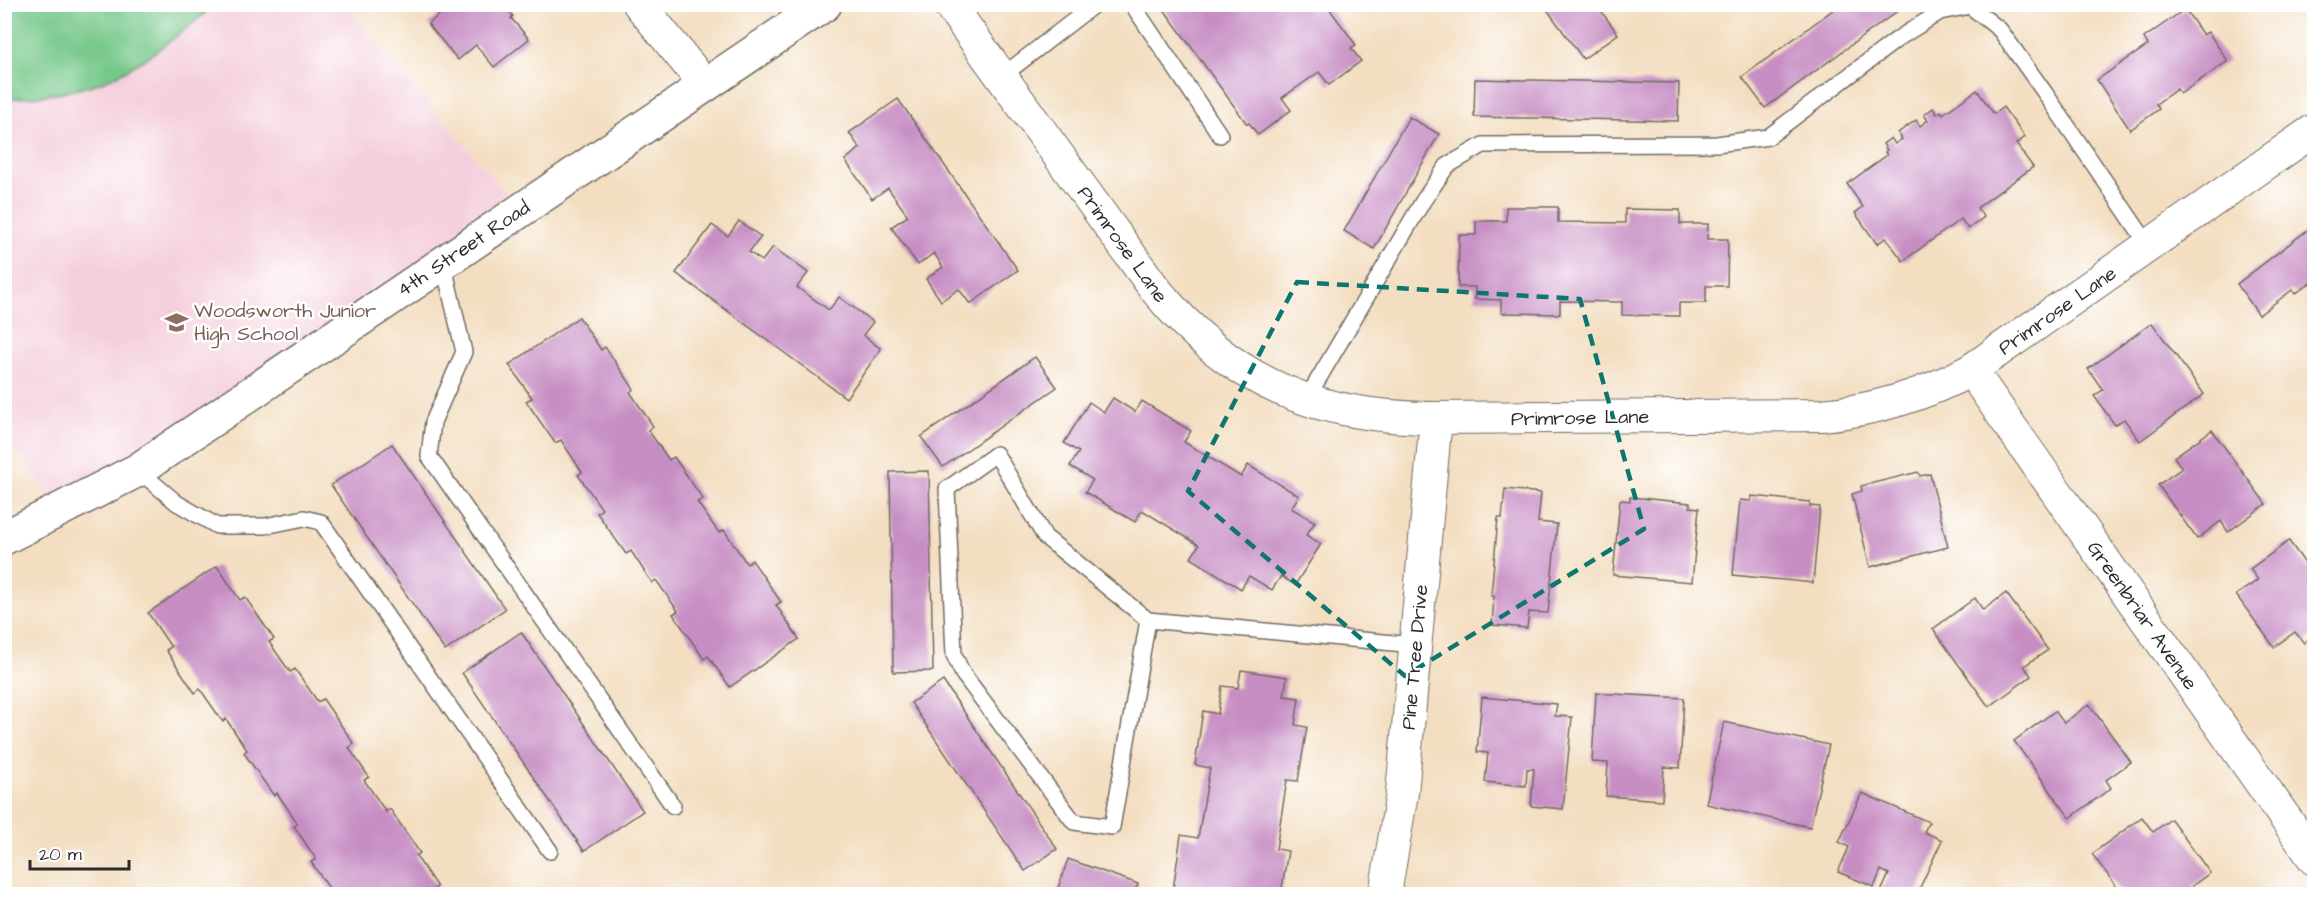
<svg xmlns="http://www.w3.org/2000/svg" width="2319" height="899" font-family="'Architects Daughter',sans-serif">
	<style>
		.built { fill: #f4cfdc }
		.green { fill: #75c789; stroke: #50795a; stroke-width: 1.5 }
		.building { fill: #c78ec4 }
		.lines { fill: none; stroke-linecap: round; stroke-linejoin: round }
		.service-casing { stroke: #716a60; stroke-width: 18 }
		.minor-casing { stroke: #716a60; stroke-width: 34 }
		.tertiary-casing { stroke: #716a60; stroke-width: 36 }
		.service { stroke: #fff; stroke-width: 15 }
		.minor { stroke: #fff; stroke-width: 32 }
		.tertiary { stroke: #fff; stroke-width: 33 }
		.marked { fill: none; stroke: #0f766e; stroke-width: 4.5; stroke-dasharray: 12 8; stroke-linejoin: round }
		.labels { text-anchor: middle; stroke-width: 5; stroke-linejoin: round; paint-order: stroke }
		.street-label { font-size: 20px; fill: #2b2b2b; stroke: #fff }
		.education-label { font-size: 20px; fill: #785e54; stroke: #fff; text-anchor: start }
	</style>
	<rect width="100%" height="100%" fill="#fff"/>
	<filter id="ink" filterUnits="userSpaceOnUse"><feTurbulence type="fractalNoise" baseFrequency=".0167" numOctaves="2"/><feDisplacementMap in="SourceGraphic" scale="12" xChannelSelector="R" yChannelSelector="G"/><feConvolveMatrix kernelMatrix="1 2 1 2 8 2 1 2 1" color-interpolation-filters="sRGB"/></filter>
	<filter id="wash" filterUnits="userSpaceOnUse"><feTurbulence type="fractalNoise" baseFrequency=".008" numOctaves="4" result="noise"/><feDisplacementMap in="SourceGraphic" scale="24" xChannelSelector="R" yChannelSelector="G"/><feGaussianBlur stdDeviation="1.35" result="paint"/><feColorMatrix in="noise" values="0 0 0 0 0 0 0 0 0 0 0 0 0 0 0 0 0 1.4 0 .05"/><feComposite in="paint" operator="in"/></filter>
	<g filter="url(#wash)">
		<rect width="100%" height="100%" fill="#f3dec1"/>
		<path class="built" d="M 4,5 L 344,5 L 520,209 L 58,512 L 24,459 L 5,435 Z"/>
		<path class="green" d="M 197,5 L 205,14 C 174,38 144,63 109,79 C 80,92 36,97 5,99 L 5,5 Z"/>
		<g id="blocks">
			<g class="building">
				<path d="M 453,4 L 511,4 L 506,8 L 513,16 L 511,18 L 529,39 L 494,67 L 476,45 L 458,60 L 428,24 Z"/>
				<path d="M 1160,4 L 1326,4 L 1356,45 L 1351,48 L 1361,61 L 1329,85 L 1319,72 L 1282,98 L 1291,110 L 1258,135 L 1249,123 L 1247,124 Z"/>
				<path d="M 1543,4 L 1596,4 L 1618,34 L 1583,59 Z"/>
				<path d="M 1841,4 L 1907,4 L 1765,108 L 1742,77 Z"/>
				<path d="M 2185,9 L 2203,35 L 2208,32 L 2228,61 L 2180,94 L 2177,89 L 2156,104 L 2159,109 L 2130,130 L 2097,80 L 2148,45 L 2144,38 Z"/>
				<path d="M 1475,79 L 1679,83 L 1678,121 L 1474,117 Z"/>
				<path d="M 1977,90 L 1994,114 L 2003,107 L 2025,137 L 2016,144 L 2033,167 L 1977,208 L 1984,217 L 1968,229 L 1961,219 L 1903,261 L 1886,238 L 1877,244 L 1855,213 L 1863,207 L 1847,184 L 1887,155 L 1885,152 L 1887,150 L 1883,144 L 1891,138 L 1895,144 L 1902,139 L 1898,133 L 1916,120 L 1920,126 L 1928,120 L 1924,115 L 1933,108 L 1937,114 L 1941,111 L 1943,114 Z"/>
				<path d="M 898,99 L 1018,270 L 970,304 L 959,289 L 941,301 L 926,279 L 943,267 L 934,253 L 918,265 L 891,227 L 908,216 L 888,188 L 872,199 L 845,160 L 860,148 L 849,133 Z"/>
				<path d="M 1409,117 L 1439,134 L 1374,249 L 1344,231 Z"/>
				<path d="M 1506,207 L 1558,207 L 1558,222 L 1625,223 L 1625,209 L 1680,210 L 1680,224 L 1708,224 L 1707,239 L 1728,239 L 1727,286 L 1706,286 L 1706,303 L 1679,303 L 1679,316 L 1622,315 L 1622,302 L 1560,301 L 1560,314 L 1501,313 L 1501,300 L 1475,299 L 1475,287 L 1458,287 L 1459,235 L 1476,235 L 1476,221 L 1506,221 Z"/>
				<path d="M 739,221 L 761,237 L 749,252 L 762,261 L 773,247 L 808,273 L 797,287 L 829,310 L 839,297 L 873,322 L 863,335 L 881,349 L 846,398 L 676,273 L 712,225 L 728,236 Z"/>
				<path d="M 2314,225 L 2314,280 L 2295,294 L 2292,290 L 2259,315 L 2237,284 Z"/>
				<path d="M 579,317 L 601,350 L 605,347 L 634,389 L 630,392 L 653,426 L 648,430 L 669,460 L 674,457 L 703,499 L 697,502 L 719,533 L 724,530 L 747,564 L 752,560 L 781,602 L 776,605 L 799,639 L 730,687 L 708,656 L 704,659 L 673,614 L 678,611 L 656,580 L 652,583 L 631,551 L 626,554 L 597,513 L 602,509 L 578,475 L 582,472 L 561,440 L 555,443 L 526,401 L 532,398 L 509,365 Z"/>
				<path d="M 2152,323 L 2204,394 L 2140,441 L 2124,419 L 2115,425 L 2094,396 L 2103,390 L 2088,369 Z"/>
				<path d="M 1035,357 L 1057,387 L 943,467 L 921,437 Z"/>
				<path d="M 1113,398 L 1135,412 L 1142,401 L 1191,431 L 1184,442 L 1241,477 L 1248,465 L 1299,496 L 1291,508 L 1315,522 L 1306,535 L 1321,544 L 1295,585 L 1281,576 L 1272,590 L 1249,576 L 1241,589 L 1191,558 L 1199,545 L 1142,510 L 1135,522 L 1085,492 L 1093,480 L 1070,466 L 1079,452 L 1064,443 L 1089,402 L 1104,412 Z"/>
				<path d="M 2212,430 L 2266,504 L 2228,532 L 2221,521 L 2197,539 L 2158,485 L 2182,468 L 2174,457 Z"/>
				<path d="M 392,444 L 505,609 L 445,651 L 331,485 Z"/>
				<path d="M 929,471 L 933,671 L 893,672 L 890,472 Z"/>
				<path d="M 1918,472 L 1920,476 L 1930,474 L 1948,547 L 1870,567 L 1852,494 L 1862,491 L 1861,486 Z"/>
				<path d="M 1505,489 L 1541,493 L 1538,522 L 1557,524 L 1548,613 L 1529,612 L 1527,628 L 1492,625 L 1494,596 L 1491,596 L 1498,518 L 1502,518 Z"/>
				<path d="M 1752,496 L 1810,502 L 1810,506 L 1820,507 L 1813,583 L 1733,575 L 1740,500 L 1751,501 Z"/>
				<path d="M 1630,497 L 1690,503 L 1690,507 L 1699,508 L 1692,582 L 1613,575 L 1620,500 L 1630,501 Z"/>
				<path d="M 2289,541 L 2314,576 L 2314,635 L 2304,643 L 2295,632 L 2274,647 L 2236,595 L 2258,580 L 2250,569 Z"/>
				<path d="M 217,566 L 240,600 L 245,597 L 274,639 L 269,642 L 290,672 L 295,669 L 318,702 L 323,699 L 354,744 L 349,748 L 369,777 L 364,780 L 386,812 L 390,809 L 420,853 L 416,856 L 437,887 L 427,894 L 333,894 L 311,862 L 316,859 L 294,826 L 298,824 L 277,793 L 274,796 L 244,753 L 247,750 L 226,719 L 223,722 L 200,689 L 195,693 L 166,650 L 171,647 L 148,613 Z"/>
				<path d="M 2006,593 L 2048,650 L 2024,666 L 2031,676 L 1989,707 L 1933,629 L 1975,598 L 1983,610 Z"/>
				<path d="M 521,632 L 643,811 L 584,851 L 462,673 Z"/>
				<path d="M 1241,670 L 1287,677 L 1284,696 L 1299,698 L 1295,725 L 1307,727 L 1298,781 L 1287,780 L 1276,849 L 1288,851 L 1281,894 L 1190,894 L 1190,893 L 1173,890 L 1181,835 L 1198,838 L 1210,768 L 1195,765 L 1203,711 L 1218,714 L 1222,686 L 1238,688 Z"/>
				<path d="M 943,681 L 1057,849 L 1025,871 L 911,703 Z"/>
				<path d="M 1596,693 L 1684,698 L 1680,768 L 1664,767 L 1662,800 L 1606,796 L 1608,763 L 1592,762 Z"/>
				<path d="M 1482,697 L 1557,704 L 1555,716 L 1572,717 L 1563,809 L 1531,806 L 1534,769 L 1527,769 L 1526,786 L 1485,782 L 1488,753 L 1477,752 Z"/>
				<path d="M 2089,704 L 2131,762 L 2106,780 L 2111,788 L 2070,818 L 2014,741 L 2055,711 L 2064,723 Z"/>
				<path d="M 1724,722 L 1829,745 L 1810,827 L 1706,804 Z"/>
				<path d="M 1862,793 L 1929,822 L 1924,832 L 1942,840 L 1917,894 L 1880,894 L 1889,874 L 1881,870 L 1874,887 L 1838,872 L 1849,847 L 1839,842 Z"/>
				<path d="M 2142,817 L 2153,832 L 2171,819 L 2210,873 L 2192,886 L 2198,894 L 2122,894 L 2092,854 Z"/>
				<path d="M 1068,859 L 1138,884 L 1134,894 L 1056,894 Z"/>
			</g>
		</g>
	</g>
	<g filter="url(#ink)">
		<use href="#blocks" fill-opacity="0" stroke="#716a60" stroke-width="1.5"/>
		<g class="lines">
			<defs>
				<g id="service">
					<path d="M 1132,4 L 1220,135"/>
					<path d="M 1001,77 L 1095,4"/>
					<path d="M 443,262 L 464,352 L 433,422 L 429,456 L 673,806"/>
					<path d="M 1306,400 L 1423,201 L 1447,166 L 1483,145 L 1717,144 L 1768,137 L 1899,38 L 1940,12 L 1970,6 L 2000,30 L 2045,93 L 2149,246"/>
					<path d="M 138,470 L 177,503 L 217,526 L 265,526 L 304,518 L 321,522 L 550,851"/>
					<path d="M 1148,620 L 1112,827 L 1074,822 L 963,674 L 954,655 L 947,489 L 996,454 L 1045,537 L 1148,620 L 1415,645"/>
				</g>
				<g id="minor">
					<path d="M 639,4 L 705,85"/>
					<path d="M 949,4 L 1155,289 C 1231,383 1316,418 1436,418 L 1822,415 C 1875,410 1923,396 1971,370 L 2314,130"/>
					<path d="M 1971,370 L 2314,859"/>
					<path d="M 1385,894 L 1402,793 L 1436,418"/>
				</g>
				<path id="tertiary" d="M 4,538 L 138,470 L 825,4"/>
			</defs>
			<use href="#service" class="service-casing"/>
			<use href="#minor" class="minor-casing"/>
			<use href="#tertiary" class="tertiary-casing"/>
			<use href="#service" class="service"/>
			<use href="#minor" class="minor"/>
			<use href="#tertiary" class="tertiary"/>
		</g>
	</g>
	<path class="marked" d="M 1297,282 L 1580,299 L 1644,529 L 1405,676 L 1188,491 Z"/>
	<defs>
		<symbol id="school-bare" viewBox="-9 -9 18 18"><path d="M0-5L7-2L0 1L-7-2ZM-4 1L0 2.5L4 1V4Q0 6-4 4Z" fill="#8d6e63" stroke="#fff" stroke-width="2.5" paint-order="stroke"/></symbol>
	</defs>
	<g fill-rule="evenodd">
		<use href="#school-bare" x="160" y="306" width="33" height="33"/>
	</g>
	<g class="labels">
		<g class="street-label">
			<text transform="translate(1123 244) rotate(54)" y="7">Primrose Lane</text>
			<text transform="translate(463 248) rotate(-34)" y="7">4th Street Road</text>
			<text transform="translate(2057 310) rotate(-35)" y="7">Primrose Lane</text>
			<text transform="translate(1580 417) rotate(-1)" y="7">Primrose Lane</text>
			<text transform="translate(2143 615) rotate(55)" y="7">Greenbriar Avenue</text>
			<text transform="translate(1414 657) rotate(-85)" y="7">Pine Tree Drive</text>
		</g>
		<g class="education-label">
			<text x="194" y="317">Woodsworth Junior<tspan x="194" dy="23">High School</tspan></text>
		</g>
	</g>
	<rect width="2319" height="899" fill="none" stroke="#fff" stroke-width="24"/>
	<path d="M30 860v9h99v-9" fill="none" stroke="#2b2b2b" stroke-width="3"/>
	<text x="39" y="860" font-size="18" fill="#2b2b2b" stroke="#ffffff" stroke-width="4.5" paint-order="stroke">20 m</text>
</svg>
